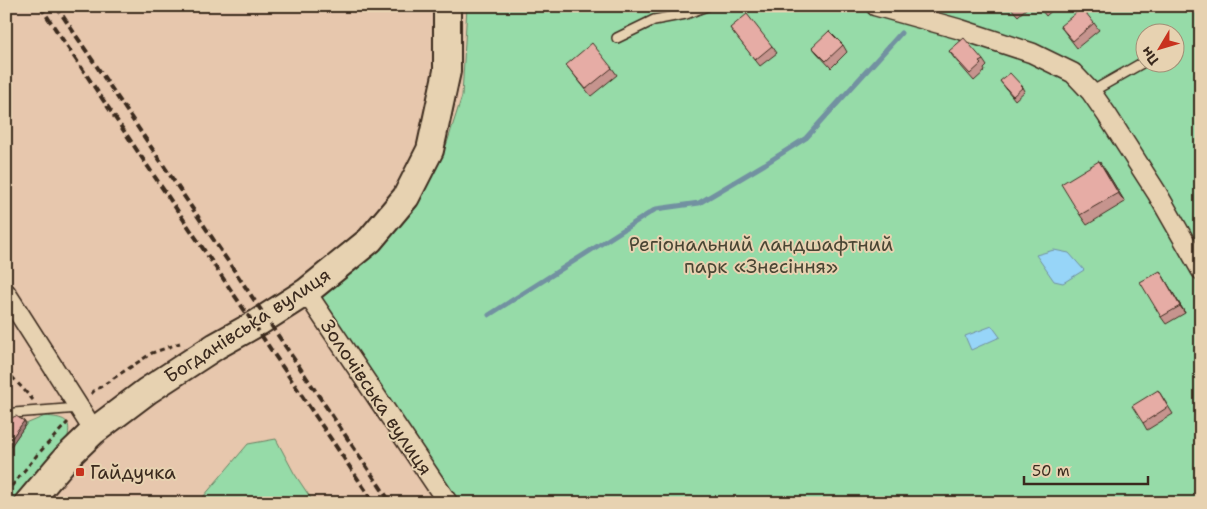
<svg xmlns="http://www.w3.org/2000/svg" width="1207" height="509" font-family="'Shantell Sans',sans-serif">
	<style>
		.green { fill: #96dba8; stroke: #688263; fill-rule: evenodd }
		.water { fill: #97d5f8; stroke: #7291a1 }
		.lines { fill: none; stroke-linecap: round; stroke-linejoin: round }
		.stream { stroke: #7291a1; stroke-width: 5 }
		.service-casing { stroke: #3b2a1e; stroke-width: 12 }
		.minor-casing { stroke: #3b2a1e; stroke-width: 22 }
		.secondary-casing { stroke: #3b2a1e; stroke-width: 30 }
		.path { stroke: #3b2a1e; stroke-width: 3; stroke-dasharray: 5 4; stroke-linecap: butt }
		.service { stroke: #e7d2b1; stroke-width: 9 }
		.minor { stroke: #e7d2b1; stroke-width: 19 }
		.secondary { stroke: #e7d2b1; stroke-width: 26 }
		.rail { stroke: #3b2a1e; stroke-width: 4; stroke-dasharray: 8 4; stroke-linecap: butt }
		.wall { fill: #c6948e; stroke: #3b2a1e }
		.shaded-wall { fill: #a17874; stroke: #3b2a1e }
		.building { fill: #e6aca5; stroke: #3b2a1e }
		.poi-dot { fill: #c8321e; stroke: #e7d2b1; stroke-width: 2 }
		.labels { text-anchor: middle; stroke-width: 4; stroke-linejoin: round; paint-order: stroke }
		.park-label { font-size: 19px; fill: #494533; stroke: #e7d2b1 }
		.street-label { font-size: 19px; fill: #3b2a1e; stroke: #e7d2b1 }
		.poi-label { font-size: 19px; fill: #3b2a1e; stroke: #e7d2b1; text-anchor: start }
	</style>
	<rect width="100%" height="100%" fill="#e7c7ad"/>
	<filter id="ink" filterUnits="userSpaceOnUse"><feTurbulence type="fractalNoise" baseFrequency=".02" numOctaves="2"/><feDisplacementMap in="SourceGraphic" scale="10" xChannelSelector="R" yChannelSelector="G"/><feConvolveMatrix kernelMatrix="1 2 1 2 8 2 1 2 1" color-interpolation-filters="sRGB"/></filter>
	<g filter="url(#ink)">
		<g class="green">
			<path d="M 467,6 L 1201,6 L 1201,503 L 453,503 L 321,310 L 322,293 L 430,176 L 447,143 L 462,96 ZM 1144,32 L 1174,32 L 1174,62 L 1144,62 Z"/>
			<path d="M 45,416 C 63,418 73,418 67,440 L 22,503 L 6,503 L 6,453 L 26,424 Z"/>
			<path d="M 276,439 L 294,473 L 314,503 L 198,503 L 248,444 Z"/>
		</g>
		<g class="water">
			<path d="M 1054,250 L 1069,253 L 1084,270 L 1063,283 L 1054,281 L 1036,255 Z"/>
			<path d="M 992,326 L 1000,337 L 971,350 L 965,336 Z"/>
		</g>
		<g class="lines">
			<path class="stream" d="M 489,315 L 656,209 L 699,203 L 765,164 L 806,138 L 901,33"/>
			<defs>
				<g id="service">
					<path d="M 617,38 L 654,20 L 686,14 L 707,6"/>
					<path d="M 1091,92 L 1142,63"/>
					<path d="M 13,415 L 14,413 L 79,408"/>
				</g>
				<g id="minor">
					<path d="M 876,6 L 959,29 L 1032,53 L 1073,73 L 1091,92 L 1107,115 L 1157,193 L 1201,270"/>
					<path d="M 306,292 L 448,503"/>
					<path d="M 6,293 L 94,431"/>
				</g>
				<path id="secondary" d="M 28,503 L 67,457 L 94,431 L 147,391 L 216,346 L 259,322 L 306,292 L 370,240 L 406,197 L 430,150 L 447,71 L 447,6"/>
			</defs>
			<use href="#service" class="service-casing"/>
			<use href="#minor" class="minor-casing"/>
			<use href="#secondary" class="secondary-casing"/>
			<g class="path">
				<path d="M 6,370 L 33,400"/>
				<path d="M 91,394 L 94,391 L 152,353 L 180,343"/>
				<path d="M 6,493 L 37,455 L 68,422"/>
			</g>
			<use href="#service" class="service"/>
			<use href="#minor" class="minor"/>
			<use href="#secondary" class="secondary"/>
			<g class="rail">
				<path d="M 40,6 L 374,503"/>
				<path d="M 56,6 L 391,503"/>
			</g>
		</g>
		<g class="wall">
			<path d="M 1009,6 L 1029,6 L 1018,16 Z"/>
			<path d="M 1038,6 L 1057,6 L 1046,16 Z"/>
			<path d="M 1094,23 L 1099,30 L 1077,48 L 1060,26 Z"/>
			<path d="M 730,28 L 772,46 L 777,53 L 760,66 Z"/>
			<path d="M 843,45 L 847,52 L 831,68 L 817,53 L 812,47 Z"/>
			<path d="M 949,51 L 983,60 L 987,66 L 984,69 L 985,71 L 974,81 L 954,58 Z"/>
			<path d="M 566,65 L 612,68 L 617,75 L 591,96 Z"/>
			<path d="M 1000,81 L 1023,87 L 1025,91 L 1015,100 Z"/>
			<path d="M 1106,171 L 1125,202 L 1087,225 L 1080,215 Z"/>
			<path d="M 1160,271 L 1185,313 L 1166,324 L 1161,317 Z"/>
			<path d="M 1158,390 L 1173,414 L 1147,430 L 1143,423 Z"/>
		</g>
		<g class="shaded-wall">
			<path d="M 1099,161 L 1106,171 L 1125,202 L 1118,193 Z"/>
			<path d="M 1160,271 L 1164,278 L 1185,313 L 1180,306 Z"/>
			<path d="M 24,421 L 26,424 L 7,452 L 6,446 Z"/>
		</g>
		<g class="building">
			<path d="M 1010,6 L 1017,6 L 1013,9 Z"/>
			<path d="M 1082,8 L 1094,23 L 1073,41 L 1060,26 Z"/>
			<path d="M 747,14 L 772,46 L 755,60 L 730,28 Z"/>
			<path d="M 829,31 L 843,45 L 826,61 L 812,47 Z"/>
			<path d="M 964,38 L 983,60 L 979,62 L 981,64 L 970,74 L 949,51 Z"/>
			<path d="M 592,43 L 612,68 L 586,89 L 566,65 Z"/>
			<path d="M 1010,73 L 1023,87 L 1013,96 L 1000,81 Z"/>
			<path d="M 1099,161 L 1118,193 L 1080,215 L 1061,184 Z"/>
			<path d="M 1160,271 L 1180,306 L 1161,317 L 1140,282 Z"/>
			<path d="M 1158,390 L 1168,407 L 1143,423 L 1132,406 Z"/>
			<path d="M 6,415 L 7,417 L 11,418 L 16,416 L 24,421 L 6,446 Z"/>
		</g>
	</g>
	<rect class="poi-dot" x="75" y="467" width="10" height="10" rx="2.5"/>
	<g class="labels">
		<g class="park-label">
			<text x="761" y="251">Регіональний ландшафтний<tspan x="761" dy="22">парк «Знесіння»</tspan></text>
		</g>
		<g class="street-label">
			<text transform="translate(247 325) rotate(-33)" y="7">Богданівська вулиця</text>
			<text transform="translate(377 397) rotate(56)" y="7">Золочівська вулиця</text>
		</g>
		<g class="poi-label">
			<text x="90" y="479">Гайдучка</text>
		</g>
	</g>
	<rect width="1207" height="509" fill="none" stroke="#e7d2b1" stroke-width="25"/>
	<rect x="12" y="12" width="1182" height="484" fill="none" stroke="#3b2a1e" stroke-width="2" filter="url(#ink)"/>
	<g transform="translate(1160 48) rotate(232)"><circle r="24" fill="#e7d2b1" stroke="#a28f76"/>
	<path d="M0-4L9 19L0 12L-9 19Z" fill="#c8321e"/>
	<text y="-8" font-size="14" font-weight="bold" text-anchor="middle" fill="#3b2a1e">Пн</text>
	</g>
	<path d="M1024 476v8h124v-8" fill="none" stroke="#3b2a1e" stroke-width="2.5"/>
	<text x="1032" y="476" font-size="15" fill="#3b2a1e" stroke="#e7d2b1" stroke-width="4" paint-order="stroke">50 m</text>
</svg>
